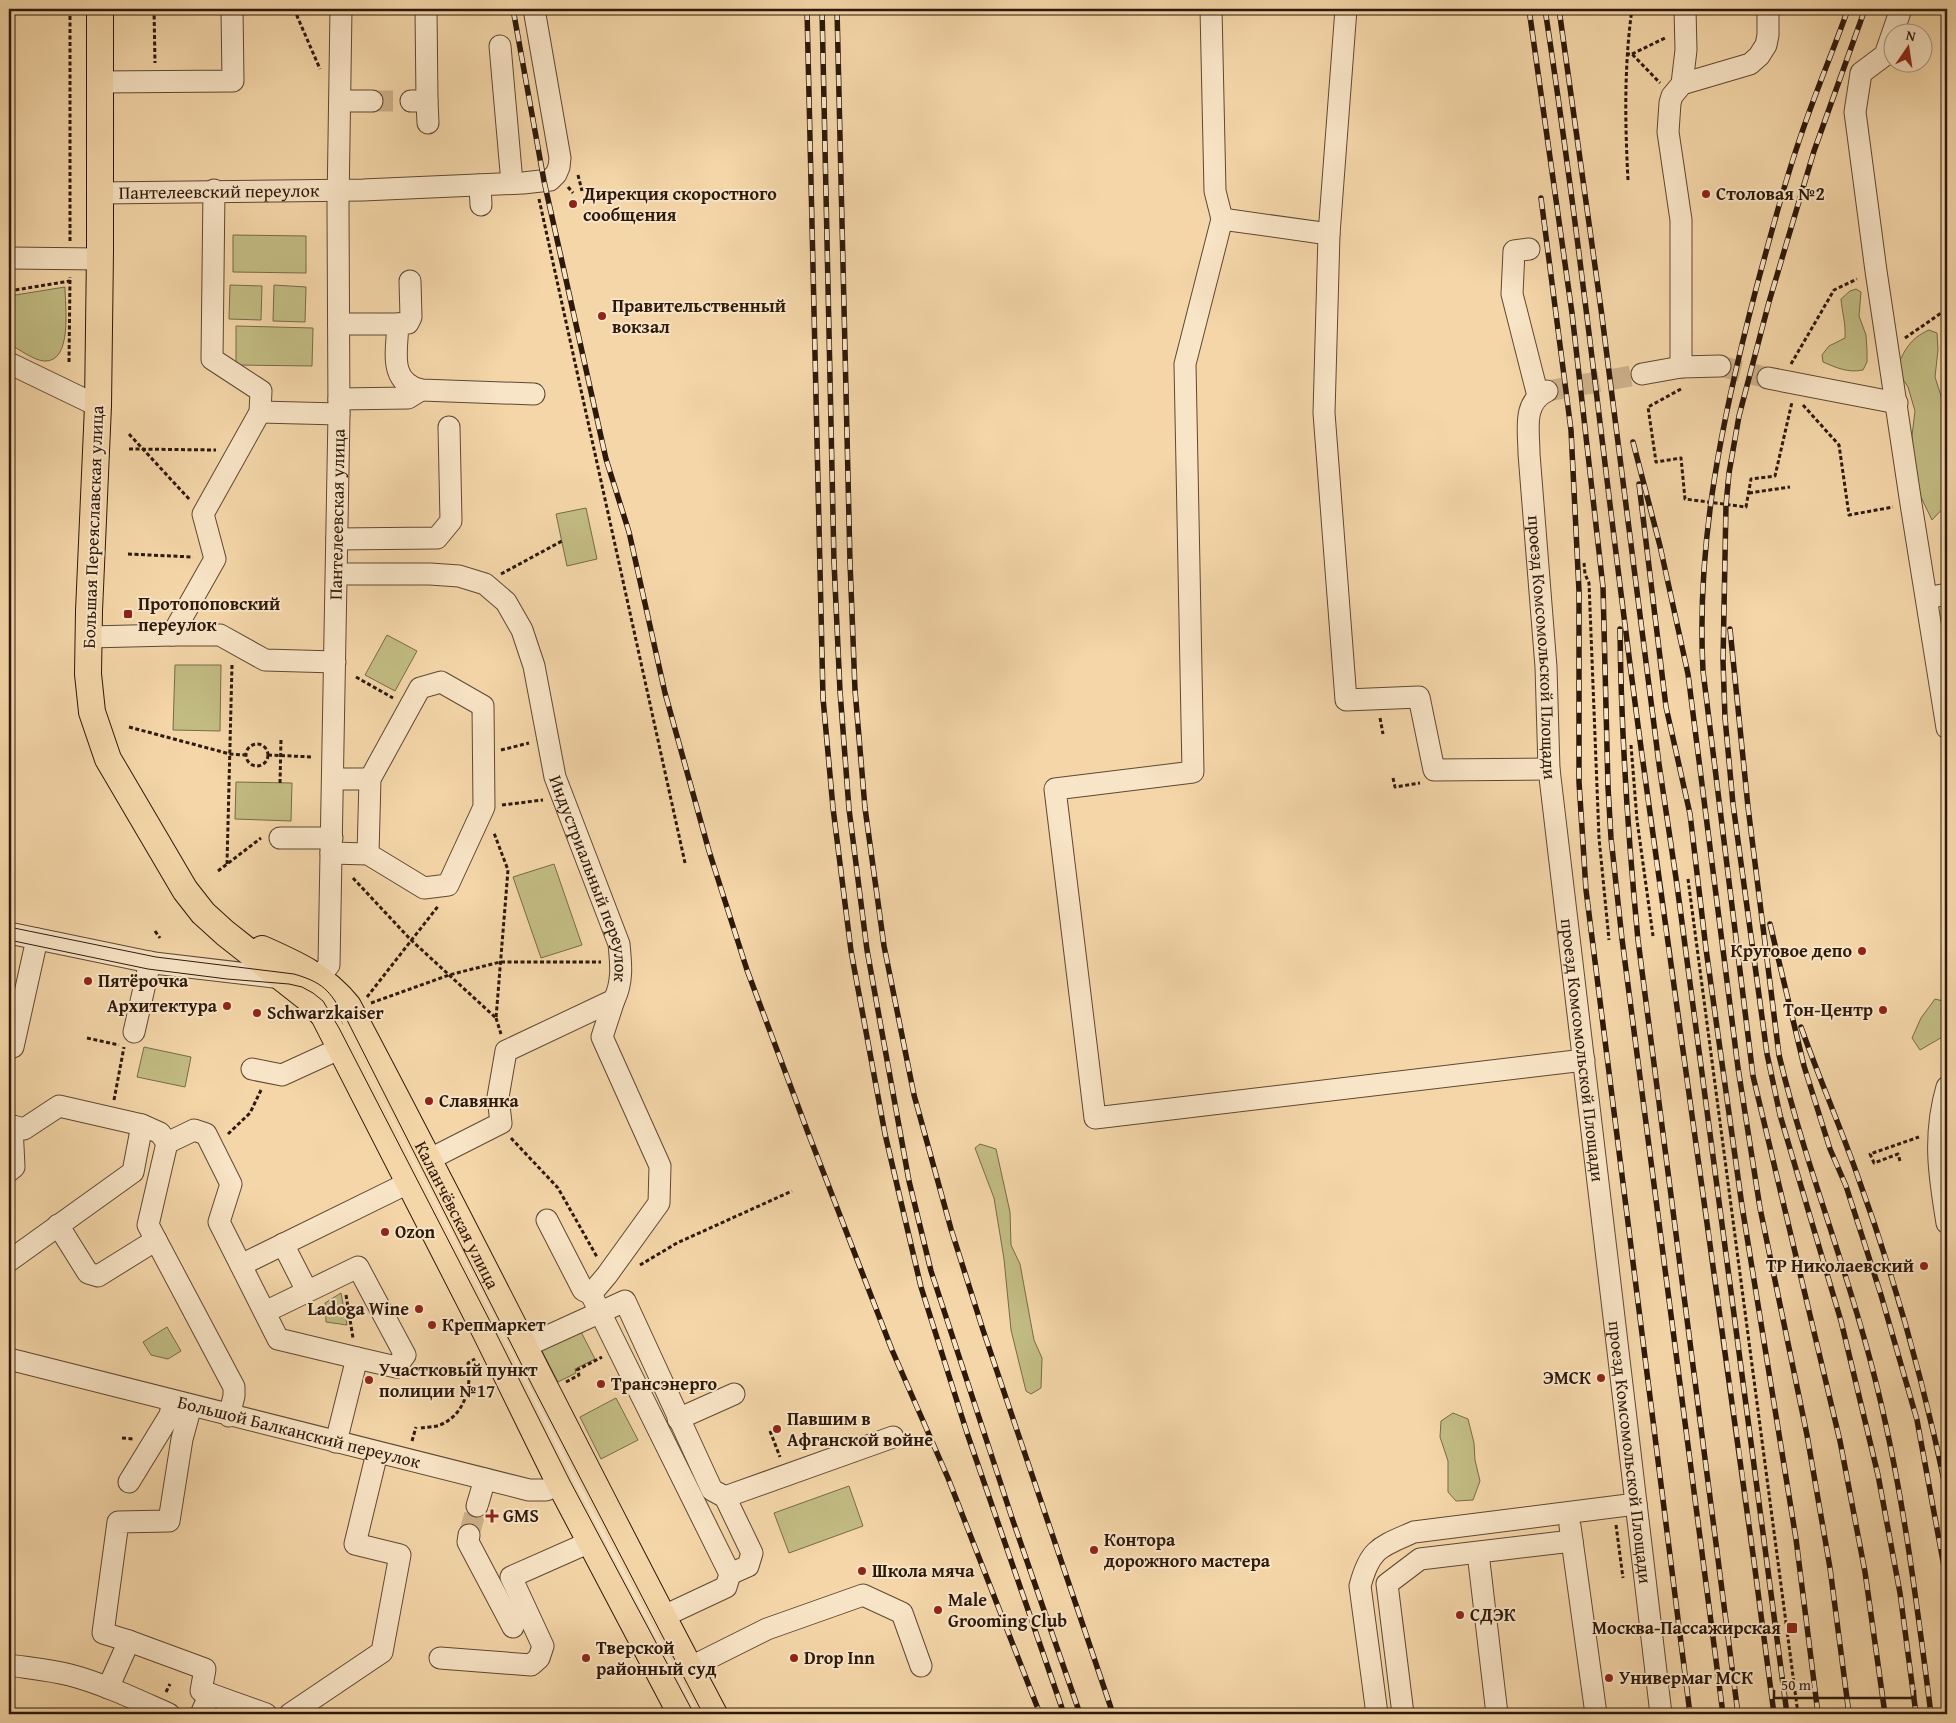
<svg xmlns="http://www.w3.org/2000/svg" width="1956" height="1723" font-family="'Gentium Book Plus',serif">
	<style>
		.green { fill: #c2bc83; stroke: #786a47 }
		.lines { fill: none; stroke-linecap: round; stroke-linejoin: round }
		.minor-tunnel { stroke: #ccb089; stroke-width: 21; stroke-dasharray: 21 11; stroke-linecap: butt }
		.minor-casing { stroke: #5f4832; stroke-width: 23 }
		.major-casing { stroke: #2d190b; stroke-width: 28 }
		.path { stroke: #2d190b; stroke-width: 3; stroke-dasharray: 4 2.5; stroke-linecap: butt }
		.minor { stroke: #f8e4c6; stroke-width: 21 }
		.major { stroke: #f4d6a8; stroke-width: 26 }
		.tram { stroke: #2d190b; stroke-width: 1 }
		.rail-casing { stroke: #2d190b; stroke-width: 5.5 }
		.rail { stroke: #f8e4c6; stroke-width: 4; stroke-dasharray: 11; stroke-linecap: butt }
		.poi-dot { fill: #8f2418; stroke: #f8e4c6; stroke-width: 2 }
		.labels { text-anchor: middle; stroke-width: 4; stroke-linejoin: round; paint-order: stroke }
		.street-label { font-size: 18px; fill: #2d190b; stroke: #f8e4c6 }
		.poi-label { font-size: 18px; font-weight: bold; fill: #2d190b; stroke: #f8e4c6; text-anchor: start }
	</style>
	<rect width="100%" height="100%" fill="#f4d6a8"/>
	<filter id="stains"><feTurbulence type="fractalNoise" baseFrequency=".004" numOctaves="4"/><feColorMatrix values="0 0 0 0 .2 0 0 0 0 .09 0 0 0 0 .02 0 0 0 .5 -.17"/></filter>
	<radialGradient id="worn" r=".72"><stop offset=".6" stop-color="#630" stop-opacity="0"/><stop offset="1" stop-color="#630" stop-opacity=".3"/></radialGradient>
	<g class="green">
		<path d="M 233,235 L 306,236 L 306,273 L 233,272 Z"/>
		<path d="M 230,285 L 262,286 L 261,320 L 229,319 Z"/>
		<path d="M 274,285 L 306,287 L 305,322 L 273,321 Z"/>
		<path d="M 65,287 C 65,305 73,363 44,361 C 33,360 19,349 9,344 L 9,296 Z"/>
		<path d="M 1856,289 L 1861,292 L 1859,316 L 1866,335 L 1867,350 L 1867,362 L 1863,370 C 1848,373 1837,368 1823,362 L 1822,355 L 1829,346 L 1845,338 C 1846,324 1842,312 1841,299 L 1850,291 Z"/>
		<path d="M 236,326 L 313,328 L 312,366 L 236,365 Z"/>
		<path d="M 1929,330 L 1937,333 L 1938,350 L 1935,377 L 1942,399 L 1947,423 L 1947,504 L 1932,520 L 1919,493 L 1913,465 L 1912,436 L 1915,411 L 1908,387 L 1896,369 C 1904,351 1910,338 1929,330 Z"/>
		<path d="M 586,508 L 597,559 L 567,566 L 556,514 Z"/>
		<path d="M 387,635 L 417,651 L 395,691 L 365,675 Z"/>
		<path d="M 175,665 L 221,665 L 220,731 L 173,730 Z"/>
		<path d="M 236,782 L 292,783 L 291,821 L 235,819 Z"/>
		<path d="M 554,864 L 582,945 L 541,958 L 513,877 Z"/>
		<path d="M 1935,999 L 1947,1002 L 1944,1036 L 1920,1050 L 1912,1038 L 1921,1018 Z"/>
		<path d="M 144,1047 L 191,1057 L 185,1087 L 137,1077 Z"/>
		<path d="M 980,1144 L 996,1149 L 1010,1212 L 1011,1245 L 1020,1264 L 1034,1340 L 1042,1358 L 1041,1388 L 1031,1394 L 1026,1391 L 1011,1330 L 1004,1259 L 994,1198 L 975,1148 Z"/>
		<path d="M 341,1293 L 347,1325 L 326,1322 L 325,1303 Z"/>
		<path d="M 167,1327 L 181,1351 L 168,1359 L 151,1355 L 143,1342 Z"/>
		<path d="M 579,1328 L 595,1359 L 575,1369 L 576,1373 L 558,1382 L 540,1347 Z"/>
		<path d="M 616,1398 L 638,1440 L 601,1459 L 580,1417 Z"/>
		<path d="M 1453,1413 L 1468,1419 L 1474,1443 L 1475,1460 L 1480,1481 L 1473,1500 L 1456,1501 L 1448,1492 L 1448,1461 L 1440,1437 L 1441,1421 Z"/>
		<path d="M 849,1486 L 863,1526 L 789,1553 L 774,1513 Z"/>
	</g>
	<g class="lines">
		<g class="minor-tunnel">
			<path d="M 372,101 L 411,101"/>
			<path d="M 1720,366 L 1768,378"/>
			<path d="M 1547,391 L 1642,374"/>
			<path d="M 469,1535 L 477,1506"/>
		</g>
		<defs>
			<g id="minor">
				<path d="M 1211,9 L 1215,191 L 1222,219 L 1185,364 L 1193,772 L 1055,789 L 1095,1118 L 1584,1060"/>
				<path d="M 1346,9 L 1329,234 L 1324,413 L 1346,700 L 1419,697 L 1434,770 L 1549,769"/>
				<path d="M 1901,9 L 1885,55 L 1861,73 L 1855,112 L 1876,271 L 1911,504 L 1947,728"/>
				<path d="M 500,46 L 512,183"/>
				<path d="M 100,82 L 233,81 L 232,9"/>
				<path d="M 1682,84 L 1686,50 L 1685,9"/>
				<path d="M 340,101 L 372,101"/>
				<path d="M 411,101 L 427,101 L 426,9"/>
				<path d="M 427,101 L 428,123"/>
				<path d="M 480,185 L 481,205"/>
				<path id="s1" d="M 100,193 L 363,190 L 523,183 L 550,180 L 556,174 L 559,167 L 560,158 L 534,9"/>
				<path d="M 1222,219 L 1329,234"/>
				<path d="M 1529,249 L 1514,251 L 1512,294 L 1538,396"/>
				<path d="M 9,258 L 100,259"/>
				<path d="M 410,281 L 411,317 L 408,323 L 398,324 C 397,350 388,382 421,390 L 534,394"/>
				<path d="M 339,324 L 398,324"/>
				<path d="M 9,363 L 98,406"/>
				<path d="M 1681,367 L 1681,220 L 1668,132 L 1670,103 L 1672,96 L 1682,84 L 1750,64 L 1759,56 L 1766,45 L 1768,35 L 1768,9"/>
				<path d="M 1642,374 L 1681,367 L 1720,366"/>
				<path d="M 1768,378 L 1897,403"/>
				<path id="s2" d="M 1547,391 C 1522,403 1529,430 1529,454 L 1546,667 L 1549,769 L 1661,1714"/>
				<path d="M 339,399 L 408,398 L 421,390"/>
				<path d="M 260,412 L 339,414"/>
				<path d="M 337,539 L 437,538 L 451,521 L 449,427"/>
				<path id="s3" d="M 337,574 L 430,574 L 459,576 L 485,584 L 506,602 L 522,630 L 534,666 L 555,777 L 619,944 C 621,964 623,982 614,1000 L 506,1051 L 498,1097 L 501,1123 L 430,1159"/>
				<path d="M 1927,598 L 1947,594"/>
				<path d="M 172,635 L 220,635 L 265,660 L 335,662"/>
				<path d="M 89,637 L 172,635 L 215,559 L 203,514 L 260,412 L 261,391 L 212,359 L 214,190"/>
				<path d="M 333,779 L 370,779"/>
				<path d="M 280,838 L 332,838"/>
				<path d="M 331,853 L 368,854 L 424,888 L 448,885 L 484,807 L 483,706 L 441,682 L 420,688 L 370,779 L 368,854"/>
				<path id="s4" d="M 9,933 L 154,963 L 282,978 L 313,980 L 319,977 L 329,965 L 339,414 L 338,205 L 341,9"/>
				<path d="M 134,1032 L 150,962"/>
				<path d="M 348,1034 L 575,1479 L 698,1714"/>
				<path d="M 13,1047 L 37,939"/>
				<path d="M 252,1069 L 282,1075 L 341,1048"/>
				<path d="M 1947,1087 C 1933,1135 1939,1175 1947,1223"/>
				<path d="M 9,1125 L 24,1129 L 59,1106 L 142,1125 L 160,1133 L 167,1143 L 148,1225 L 234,1387 L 234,1396 L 229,1416"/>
				<path d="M 167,1143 L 194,1130 L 206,1134 L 231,1184 L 219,1222 L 278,1339 L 357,1358"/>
				<path d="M 9,1171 L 14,1167 L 12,1126"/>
				<path d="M 547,1220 L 583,1290 L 591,1294 L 730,1574 L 726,1587 L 662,1617"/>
				<path d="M 58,1225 L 88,1273 L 98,1276 L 156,1240"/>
				<path d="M 283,1244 L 307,1291"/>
				<path d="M 9,1261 L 133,1172 L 142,1125"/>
				<path d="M 241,1265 L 410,1182"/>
				<path d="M 591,1294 L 607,1275 L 659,1203 L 660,1166 L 602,1037 L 614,1000"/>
				<path d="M 265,1312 L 358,1267 L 405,1355 L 396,1367 L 357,1358 L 336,1442"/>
				<path d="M 524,1347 L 625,1301 L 712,1490 L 725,1497 L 752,1553 L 748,1566 L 730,1574"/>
				<path id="s5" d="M 9,1359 L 529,1490 L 546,1490 L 574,1479"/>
				<path d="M 678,1419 L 734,1394"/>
				<path d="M 129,1482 L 170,1415 L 173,1401"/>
				<path d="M 725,1497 L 893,1437"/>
				<path d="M 477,1506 L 485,1479"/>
				<path d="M 1570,1526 L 1596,1714"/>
				<path d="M 469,1535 L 468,1542 L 513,1627"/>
				<path d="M 1478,1553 L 1497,1714"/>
				<path d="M 129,1641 L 205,1669 L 201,1691 L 210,1694"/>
				<path d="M 440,1658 L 531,1665 L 539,1658 L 543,1646 L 511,1577 L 590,1542"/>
				<path d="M 9,1665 C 29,1668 50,1670 70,1675 C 104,1684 137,1700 169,1714"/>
				<path d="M 689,1668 L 767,1629 L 863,1595 L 902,1613 L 921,1666"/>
				<path d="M 108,1688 L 129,1641 L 103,1633 L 118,1522 L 169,1521 L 182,1439 L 191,1406"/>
				<path d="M 201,1714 L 210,1694 L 266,1714"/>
				<path d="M 290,1714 L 382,1652 L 400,1555 L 355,1544 L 377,1453"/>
				<path d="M 1377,1714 L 1360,1586 C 1370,1548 1380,1547 1414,1532 L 1636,1504"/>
				<path d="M 1403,1714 L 1387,1584 L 1420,1559 L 1572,1541"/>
			</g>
			<g id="major">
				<path d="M 100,9 L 100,251 L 98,406 L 89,611 L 88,674 L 92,712 L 108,759 L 185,890 L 203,913 L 225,933 L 310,1000 L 324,1016 L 485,1331 L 561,1486 L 681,1714"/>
				<path id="s6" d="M 262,949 C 296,964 325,977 348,1006 C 473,1241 589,1479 714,1714"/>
			</g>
		</defs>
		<use href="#minor" class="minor-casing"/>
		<use href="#major" class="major-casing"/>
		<g class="path">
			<path d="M 154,9 L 155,63"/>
			<path d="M 294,9 L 320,69"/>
			<path d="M 129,12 L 154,12"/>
			<path d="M 1626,54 L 1632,54 L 1660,83"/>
			<path d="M 1632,54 L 1665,38"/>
			<path d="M 578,175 L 582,191"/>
			<path d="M 1628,180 C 1625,123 1624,66 1632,9"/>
			<path d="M 568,187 L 573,193"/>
			<path d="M 539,199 L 685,863"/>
			<path d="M 9,206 L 11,202 L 10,9"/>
			<path d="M 70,241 L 70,9"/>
			<path d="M 9,291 L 70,281"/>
			<path d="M 1905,338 L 1947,309"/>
			<path d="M 69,362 L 70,277"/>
			<path d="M 1791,364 L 1834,290 L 1857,279"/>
			<path d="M 1681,389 L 1648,407 L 1656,462 L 1681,458 L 1685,499 L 1746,507 L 1751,479 L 1775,476 L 1792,402"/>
			<path d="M 1803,405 L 1839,445 L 1849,515 L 1893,507"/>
			<path d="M 129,434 L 190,500"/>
			<path d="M 129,449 L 216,450"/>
			<path d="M 1749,493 L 1790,487"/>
			<path d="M 128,554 L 193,557"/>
			<path d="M 1584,563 L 1585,574 L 1589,583 L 1599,838 L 1609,940"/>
			<path d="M 501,574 L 562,541"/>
			<path d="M 356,677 L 393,698"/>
			<path d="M 1380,718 L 1383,734"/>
			<path d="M 129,727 L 230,754 L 245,755"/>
			<circle cx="257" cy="755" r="11"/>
			<path d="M 1631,745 L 1637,820 L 1653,936"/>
			<path d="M 501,750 L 529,743"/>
			<path d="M 268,755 L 313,757"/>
			<path d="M 1393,778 L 1395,787 L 1420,783"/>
			<path d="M 280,783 L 281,739"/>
			<path d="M 502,805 L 543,800"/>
			<path d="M 227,864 L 232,665"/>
			<path d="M 218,871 L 261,838"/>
			<path d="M 353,878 L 411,940 L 496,1018 L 508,870 L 494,833"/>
			<path d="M 1688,879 L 1798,1714"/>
			<path d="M 155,931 L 160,938"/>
			<path d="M 367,997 L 439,905"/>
			<path d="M 371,1003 L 449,975 L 500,962 L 601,962"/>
			<path d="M 496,1018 L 501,1034"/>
			<path d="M 87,1038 L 119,1045"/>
			<path d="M 114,1100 L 124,1047"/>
			<path d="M 228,1134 L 250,1113 L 261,1090"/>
			<path d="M 511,1138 L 558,1188 L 597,1257"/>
			<path d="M 1900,1161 L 1898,1154 L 1874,1163 L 1870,1154 L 1919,1137"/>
			<path d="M 640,1265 L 677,1243 L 792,1191"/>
			<path d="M 346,1295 L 353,1338"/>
			<path d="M 566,1382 L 579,1375 L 577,1370 L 602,1357"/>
			<path d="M 421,1428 C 427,1427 435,1427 440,1425 C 465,1415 472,1386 468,1363 L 475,1359"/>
			<path d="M 770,1431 L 780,1457"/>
			<path d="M 122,1438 L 133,1439"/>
			<path d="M 412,1441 L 416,1427"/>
			<path d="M 1616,1525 L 1623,1578"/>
			<path d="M 166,1692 L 170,1684"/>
		</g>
		<use href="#minor" class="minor"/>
		<use href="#major" class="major"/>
		<g class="tram">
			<path d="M 9,927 L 156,957 L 294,974 C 328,984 330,993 348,1022 L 533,1387 L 703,1714"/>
			<path d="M 9,940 L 148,969 L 227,979 L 289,984 L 302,987 L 313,993 L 323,1001 L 339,1028 L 493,1327 L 570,1481 L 694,1714"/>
		</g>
		<defs>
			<g id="rail">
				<path d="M 513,9 L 544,181 L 606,459 L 629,532 L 665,693 L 709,851 L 747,970 L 807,1130 L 892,1350 L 948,1478 L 1040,1714"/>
				<path d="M 807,9 L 823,698 L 833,808 L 851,951 L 885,1134 L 921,1287 L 967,1433 L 1064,1714"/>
				<path d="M 822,9 L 834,562 L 840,691 L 849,809 L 867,950 L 909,1181 L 931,1271 L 1012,1518 L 1080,1714"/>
				<path d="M 837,9 L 850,562 L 855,690 L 865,808 L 884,946 L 914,1095 L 951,1229 L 983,1330 L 1113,1714"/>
				<path d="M 1529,9 L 1572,313 L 1603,587 L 1608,787 L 1611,838 L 1622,939 L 1723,1714"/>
				<path d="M 1545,9 C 1583,257 1608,506 1642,755 C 1685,1075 1733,1394 1774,1714"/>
				<path d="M 1559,9 L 1601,309 L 1659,764 L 1677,885 L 1787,1714"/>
				<path d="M 1848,9 C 1832,54 1813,98 1798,144 C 1782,191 1769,241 1756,289 C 1723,415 1696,540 1703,671 L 1753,1076 L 1840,1441 L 1865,1572 L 1885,1714"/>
				<path d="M 1865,9 L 1814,151 L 1769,302 L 1739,416 L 1729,473 L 1726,505 L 1723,661 L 1725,718 L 1733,804 L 1767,1054 L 1780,1115 L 1841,1321 L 1878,1475 L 1900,1593 L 1916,1714"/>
				<path d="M 1541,198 L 1571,430 L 1579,591 L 1579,782 L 1586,890 L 1690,1714"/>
				<path d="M 1633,442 L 1660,546 L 1688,674 L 1738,1068 L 1760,1208 L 1807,1435 L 1830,1568 L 1849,1714"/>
				<path d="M 1639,484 L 1666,707 L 1690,814 L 1706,949 L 1742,1206 L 1796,1539 L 1818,1714"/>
				<path d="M 1620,629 C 1621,733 1628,836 1638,940 L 1738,1714"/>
				<path d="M 1730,629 L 1748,807 L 1779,1055 C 1804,1161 1845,1262 1872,1367 C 1902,1481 1916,1598 1931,1714"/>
				<path d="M 1770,924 L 1804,1066 L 1830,1149 L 1846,1186 L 1881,1295 L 1917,1420 L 1947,1583"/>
				<path d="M 1801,1027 C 1819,1078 1841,1128 1859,1180 C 1896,1282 1925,1388 1947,1494"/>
			</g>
		</defs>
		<use href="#rail" class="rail-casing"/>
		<use href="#rail" class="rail"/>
	</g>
	<g class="poi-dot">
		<circle cx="1706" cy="194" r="5"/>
		<circle cx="573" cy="204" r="5"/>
		<circle cx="602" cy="316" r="5"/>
		<rect x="123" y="609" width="10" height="10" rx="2.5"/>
		<circle cx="1862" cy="951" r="5"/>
		<circle cx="88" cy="981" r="5"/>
		<circle cx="227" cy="1006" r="5"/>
		<circle cx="1883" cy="1010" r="5"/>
		<circle cx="257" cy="1013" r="5"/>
		<circle cx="429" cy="1101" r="5"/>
		<circle cx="385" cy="1232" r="5"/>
		<circle cx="1924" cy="1266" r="5"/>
		<circle cx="419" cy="1309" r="5"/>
		<circle cx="432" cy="1325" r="5"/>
		<circle cx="1601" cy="1378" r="5"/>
		<circle cx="369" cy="1380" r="5"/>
		<circle cx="601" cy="1384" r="5"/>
		<circle cx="777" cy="1429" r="5"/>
		<path d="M489.5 1508.5h5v5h5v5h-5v5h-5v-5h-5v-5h5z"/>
		<circle cx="1094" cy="1550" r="5"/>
		<circle cx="862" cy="1571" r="5"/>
		<circle cx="938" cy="1610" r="5"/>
		<circle cx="1460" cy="1615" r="5"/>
		<rect x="1786" y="1622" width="12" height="12" rx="2.5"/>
		<circle cx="586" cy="1658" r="5"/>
		<circle cx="794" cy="1658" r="5"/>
		<circle cx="1609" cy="1678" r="5"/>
	</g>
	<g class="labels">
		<g class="street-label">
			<text dy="6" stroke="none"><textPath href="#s1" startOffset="119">Пантелеевский переулок</textPath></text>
			<text dy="6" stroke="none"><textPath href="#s4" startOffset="781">Пантелеевская улица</textPath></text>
			<text transform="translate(93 527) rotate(-88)" y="6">Большая Переяславская улица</text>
			<text dy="6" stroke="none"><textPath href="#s2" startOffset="264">проезд Комсомольской Площади</textPath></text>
			<text dy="6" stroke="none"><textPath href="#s3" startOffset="468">Индустриальный переулок</textPath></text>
			<text dy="6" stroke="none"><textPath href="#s2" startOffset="669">проезд Комсомольской Площади</textPath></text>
			<text dy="6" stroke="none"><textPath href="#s6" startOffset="340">Каланчёвская улица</textPath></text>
			<text dy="6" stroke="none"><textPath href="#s5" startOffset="299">Большой Балканский переулок</textPath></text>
			<text dy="6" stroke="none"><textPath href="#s2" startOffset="1074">проезд Комсомольской Площади</textPath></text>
		</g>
		<g class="poi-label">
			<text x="583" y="200">Дирекция скоростного<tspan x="583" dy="21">сообщения</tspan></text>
			<text x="1716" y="200">Столовая №2</text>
			<text x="612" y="312">Правительственный<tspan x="612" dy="21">вокзал</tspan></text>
			<text x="138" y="610">Протопоповский<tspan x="138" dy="21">переулок</tspan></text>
			<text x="1852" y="957" text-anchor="end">Круговое депо</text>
			<text x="98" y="987">Пятёрочка</text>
			<text x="217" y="1012" text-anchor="end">Архитектура</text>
			<text x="1873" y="1016" text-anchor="end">Тон-Центр</text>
			<text x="267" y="1019">Schwarzkaiser</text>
			<text x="439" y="1107">Славянка</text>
			<text x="395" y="1238">Ozon</text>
			<text x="1914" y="1272" text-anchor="end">ТР Николаевский</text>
			<text x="409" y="1315" text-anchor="end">Ladoga Wine</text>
			<text x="442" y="1331">Крепмаркет</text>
			<text x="379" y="1376">Участковый пункт<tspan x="379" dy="21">полиции №17</tspan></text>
			<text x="1591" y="1384" text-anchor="end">ЭМСК</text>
			<text x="611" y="1390">Трансэнерго</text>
			<text x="787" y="1425">Павшим в<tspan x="787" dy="21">Афганской войне</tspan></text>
			<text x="503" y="1522">GMS</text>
			<text x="1104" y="1546">Контора<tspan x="1104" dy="21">дорожного мастера</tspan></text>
			<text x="872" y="1577">Школа мяча</text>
			<text x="948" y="1606">Male<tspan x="948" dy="21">Grooming Club</tspan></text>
			<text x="1470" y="1621">СДЭК</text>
			<text x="1781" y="1634" text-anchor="end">Москва-Пассажирская</text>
			<text x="596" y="1654">Тверской<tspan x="596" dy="21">районный суд</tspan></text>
			<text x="804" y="1664">Drop Inn</text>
			<text x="1619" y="1684">Универмаг МСК</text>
		</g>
	</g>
	<rect width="1956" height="1723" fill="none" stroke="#f4d6a8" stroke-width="30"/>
	<rect x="10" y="10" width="1936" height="1703" fill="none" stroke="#2d190b" stroke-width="2.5"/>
	<rect x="15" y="15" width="1926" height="1693" fill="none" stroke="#2d190b"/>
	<g transform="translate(1908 48) rotate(13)"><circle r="24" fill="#f8e4c6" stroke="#a7937b"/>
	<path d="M0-4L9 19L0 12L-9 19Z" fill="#8f2418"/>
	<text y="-8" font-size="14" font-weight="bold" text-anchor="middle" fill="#2d190b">N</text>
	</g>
	<path d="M1774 1690v8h141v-8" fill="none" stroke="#2d190b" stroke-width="2.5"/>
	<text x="1781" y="1690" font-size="15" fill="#2d190b" stroke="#f8e4c6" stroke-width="4" paint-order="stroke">50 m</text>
	<rect width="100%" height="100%" filter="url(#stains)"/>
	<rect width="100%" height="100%" fill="url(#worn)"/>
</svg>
